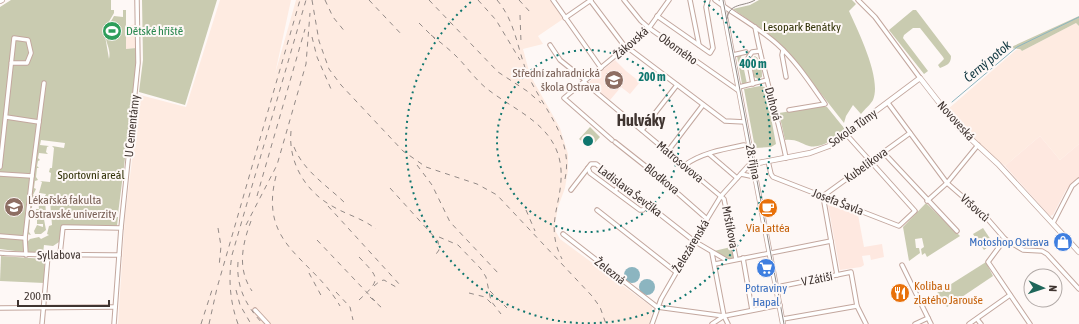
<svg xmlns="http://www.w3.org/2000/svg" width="1079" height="324" font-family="'Asap Condensed',sans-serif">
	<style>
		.built { fill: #fee8e0 }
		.industrial { fill: #feebe1 }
		.green { fill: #c9cbb0 }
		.water { fill: #8cb5c0 }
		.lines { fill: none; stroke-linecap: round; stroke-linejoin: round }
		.stream { stroke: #8cb5c0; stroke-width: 1 }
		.street-casing { stroke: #c3a79e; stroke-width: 5.5 }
		.secondary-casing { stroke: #c3a79e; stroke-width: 6 }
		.street { stroke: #fff; stroke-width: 3.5 }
		.secondary { stroke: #fff; stroke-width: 4.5 }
		.tram { stroke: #938a87; stroke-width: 1 }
		.rail { stroke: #938a87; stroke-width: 1; stroke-dasharray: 5 5; stroke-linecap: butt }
		.ring { fill: none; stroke: #0f766e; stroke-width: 2; stroke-dasharray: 2 4 }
		.labels { text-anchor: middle; stroke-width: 4; stroke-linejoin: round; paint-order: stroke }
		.park-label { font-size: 12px; fill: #313207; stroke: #fef8f6 }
		.leisure-label { font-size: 12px; fill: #27864d; stroke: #fef8f6; text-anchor: start }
		.street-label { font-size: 12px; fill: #403531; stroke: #fef8f6 }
		.education-label { font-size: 12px; fill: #785e54; stroke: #fef8f6; text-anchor: end }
		.food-label { font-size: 12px; fill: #c56008; stroke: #fef8f6 }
		.shop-label { font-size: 12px; fill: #366cbe; stroke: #fef8f6; text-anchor: end }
		.water-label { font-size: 13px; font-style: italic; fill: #0e363f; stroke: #fef8f6 }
		.district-label { font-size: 16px; font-weight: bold; fill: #403531; stroke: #fef8f6 }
		.centre { fill: #0f766e; stroke: #fef8f6; stroke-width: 2 }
		.ring-label { font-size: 12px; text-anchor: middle; font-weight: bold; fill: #0f766e; stroke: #fef8f6; stroke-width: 4; stroke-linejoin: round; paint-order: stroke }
	</style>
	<rect width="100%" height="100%" fill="#fef8f6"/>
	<g class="built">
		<path d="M 615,60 L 626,71 L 640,82 L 630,94 L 621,87 L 610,100 L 589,82 Z"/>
		<path d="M 1040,136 L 1060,160 L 1079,144 L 1079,177 L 1066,190 L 1053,215 L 1050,216 L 1005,166 Z"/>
		<path d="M 828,205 L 858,215 L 864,247 L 882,244 L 884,257 L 871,260 L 870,255 L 862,256 L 864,265 L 861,267 L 840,270 Z"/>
	</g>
	<g class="industrial">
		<path d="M 220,0 L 291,0 L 275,74 L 296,0 L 551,0 L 563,19 L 538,36 L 543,44 L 523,49 L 530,75 L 560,128 L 568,154 L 568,170 L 565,188 L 558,207 L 555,224 L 556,232 L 560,239 L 652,307 L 652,313 L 649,324 L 118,324 L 125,217 L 140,95 L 186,107 Z"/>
		<path d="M 1076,23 L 1079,26 L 1079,144 L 1060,160 L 1040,136 L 1005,166 L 979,144 L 948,109 L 1016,50 L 1020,49 L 1022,51 Z"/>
		<path d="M 137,24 L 136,48 L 126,49 L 125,26 Z"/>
	</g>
	<g class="green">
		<path d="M 11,0 L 111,0 L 111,10 L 114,10 L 114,13 L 104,30 L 109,59 C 111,51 107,45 106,39 C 104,31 110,23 114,16 L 123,17 L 123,10 L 126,10 L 126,49 L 136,48 L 137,63 L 118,214 L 100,214 L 100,216 L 118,217 L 117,226 L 62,225 L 59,242 L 53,246 L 44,245 L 43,253 L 28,252 L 27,242 L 30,239 L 39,237 L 41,239 L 49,235 L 47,234 L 49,226 L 52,225 L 50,201 L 48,201 L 45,196 L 46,194 L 39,193 L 42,182 L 40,181 L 50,182 L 51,173 L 49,172 L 50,168 L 52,168 L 54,148 L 52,146 L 64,148 L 65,143 L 41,140 L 40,145 L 49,146 L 47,147 L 46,152 L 48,154 L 39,153 L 38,158 L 40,160 L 38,161 L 37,166 L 39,168 L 37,168 L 36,177 L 38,180 L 35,181 L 34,188 L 36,189 L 33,195 L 35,196 L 35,199 L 33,199 L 31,216 L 33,217 L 30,217 L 29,232 L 31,235 L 23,233 L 23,252 L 0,249 L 0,7 Z"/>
		<path d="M 142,0 L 217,0 L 185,105 L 139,92 L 143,60 Z"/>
		<path d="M 759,0 L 852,0 L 856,4 L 849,11 C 858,31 882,79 873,100 C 871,104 864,110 861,114 L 853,105 L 846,116 L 844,123 L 789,53 L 766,32 L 733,9 L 750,5 Z"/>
		<path d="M 913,10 L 916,10 L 951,56 C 951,64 947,65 940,68 L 938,65 L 944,59 L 943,57 L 920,28 L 913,28 L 904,35 L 903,38 L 928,71 L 924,74 L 889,30 Z"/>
		<path d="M 1079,16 L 1079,26 L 1076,23 L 1022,51 L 1020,49 L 1009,48 Z"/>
		<path d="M 741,55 L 747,84 L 742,84 L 737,56 Z"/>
		<path d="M 755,56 C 761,59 762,71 762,77 L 758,79 L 754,77 L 751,59 Z"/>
		<path d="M 760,86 L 765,87 L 766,91 L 776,144 L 771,147 L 755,148 L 744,89 Z"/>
		<path d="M 823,106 L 827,107 L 844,128 L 844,131 C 835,138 822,149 809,146 C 799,143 797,139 785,140 L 779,113 Z"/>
		<path d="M 590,127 L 600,137 L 590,148 L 579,139 Z"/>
		<path d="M 38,197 L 43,197 L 45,200 L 46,213 L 43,214 L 46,230 L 41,234 L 35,234 L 34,231 L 37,225 L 43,227 L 43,224 L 37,224 L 37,220 L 35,220 L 36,209 L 39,209 Z"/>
		<path d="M 926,203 L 960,236 L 927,257 L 925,253 L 922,255 L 921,249 L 925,248 L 921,249 L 924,247 L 922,238 L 915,239 L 916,248 L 919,248 L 920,253 L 909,261 L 903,227 Z"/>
		<path d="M 983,228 L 993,243 L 984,250 L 973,234 Z"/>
		<path d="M 731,247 L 734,258 L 728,259 L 714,251 Z"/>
		<path d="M 1,256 L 45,259 L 44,283 L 0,281 Z"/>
		<path d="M 986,262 L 993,276 L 947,307 L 937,293 Z"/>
	</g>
	<g class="water">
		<circle cx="632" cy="275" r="8"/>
		<circle cx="647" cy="287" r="8"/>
	</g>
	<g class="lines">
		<path class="stream" d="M 952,102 L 1017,47 L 1079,17"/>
		<defs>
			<g id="street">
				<path d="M 553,0 L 601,68"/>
				<path d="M 590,0 L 623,44 L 725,121 L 745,122"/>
				<path d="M 624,0 L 641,21 L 649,28 L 739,91"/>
				<path d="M 690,0 L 699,45"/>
				<path d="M 715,0 C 735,15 758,27 777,44 C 796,61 810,83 825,104 L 789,110"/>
				<path d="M 858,0 L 875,17 L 920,78"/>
				<path d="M 657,16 L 710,53 L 713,48 L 706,7 L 708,0"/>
				<path d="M 565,18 L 591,0"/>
				<path d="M 755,27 C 763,71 777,113 786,158"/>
				<path d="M 550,45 L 560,60 L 585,80"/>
				<path d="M 783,50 L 782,55 L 786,77"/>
				<path d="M 733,55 L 746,52"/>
				<path d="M 584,82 L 724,199 L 736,259"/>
				<path d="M 753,84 L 748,58 L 752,52 L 760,51"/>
				<path d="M 739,87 L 767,80"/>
				<path d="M 888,103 L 947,183 L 985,216 L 1005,239 L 1023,250 L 1042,251 L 1047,254 L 1079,289"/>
				<path d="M 6,117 L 39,122"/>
				<path d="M 642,130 L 677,85"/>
				<path d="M 612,140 L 564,98 L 649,28 L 669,0"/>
				<path d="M 615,142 L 658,176 L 707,219"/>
				<path d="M 668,151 L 703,105"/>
				<path d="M 883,152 L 957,231"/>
				<path d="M 709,154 L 737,178"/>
				<path d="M 768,161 L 771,174 L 773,177 L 899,226 L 915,211 L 846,134"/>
				<path d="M 685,165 C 701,153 724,149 744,145"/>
				<path d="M 0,167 L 14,38 L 28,40 L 31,53 L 27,63 L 11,63"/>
				<path d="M 588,168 L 590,173 L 640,210 L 643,210 L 648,203"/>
				<path d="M 0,174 L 32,176 L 44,83"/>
				<path d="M 741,174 L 755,177"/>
				<path d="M 571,190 L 591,164 L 596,164 L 694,241 L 728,261"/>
				<path d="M 615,191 L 621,183"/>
				<path d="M 927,201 L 947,183 L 978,145"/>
				<path d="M 597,210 L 676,272"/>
				<path d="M 1053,223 L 1072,186 L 1079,180"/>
				<path d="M 563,234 L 657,307 L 724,316 L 780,305"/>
				<path d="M 0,236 L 25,238"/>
				<path d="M 1005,239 L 988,262 L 1030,324"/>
				<path d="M 0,253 C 40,256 79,254 119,255"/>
				<path d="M 712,253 L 724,316 L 728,324"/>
				<path d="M 60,254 L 63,227 L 121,228"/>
				<path d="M 26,255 L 25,238 L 32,176"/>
				<path d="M 743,258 L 752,310"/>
				<path d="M 715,264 L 831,241"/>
				<path d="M 902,265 L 931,324"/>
				<path d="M 837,275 L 823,196 L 910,133"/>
				<path d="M 782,286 L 851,272 L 857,306 L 866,324"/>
				<path d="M 0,308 L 115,307"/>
				<path d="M 255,310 L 268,324"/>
				<path d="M 783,319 L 857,306"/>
				<path d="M 977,319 L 981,324"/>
				<path d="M 42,324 L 48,255"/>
				<path d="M 114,324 L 121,228 L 138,63 L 137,0"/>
				<path d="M 652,324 L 661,299 L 707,219 L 721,196 L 748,166 L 753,164"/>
				<path d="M 712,324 L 724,316"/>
				<path d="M 915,324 L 928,318"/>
				<path d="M 969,324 L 1010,295"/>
			</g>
			<g id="secondary">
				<path d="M 722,0 L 783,324"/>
				<path d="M 0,1 L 2,0"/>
				<path d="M 753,164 L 810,153 L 829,146 L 920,78 L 959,128 L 998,164 L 1079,252"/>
			</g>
		</defs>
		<use href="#street" class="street-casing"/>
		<use href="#secondary" class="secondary-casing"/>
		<use href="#street" class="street"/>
		<use href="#secondary" class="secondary"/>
		<g class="tram">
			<path d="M 723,0 L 784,324"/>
			<path d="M 727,19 C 729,2 744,7 755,0"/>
		</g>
		<g class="rail">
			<path d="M 312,0 L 319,41 L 329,69 L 341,85 L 403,151 L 426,167 L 477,184 L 497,195 L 592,296 L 600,307 L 606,324"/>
			<path d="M 325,0 L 333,17 L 346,33"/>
			<path d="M 369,0 L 403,36"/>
			<path d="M 429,0 L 498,72 L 527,91 L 541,103"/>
			<path d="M 478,0 L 496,20 L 520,60"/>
			<path d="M 497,0 C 515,21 517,47 527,73 C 542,108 574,137 565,179"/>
			<path d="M 519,0 L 531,13"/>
			<path d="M 520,15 L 521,42"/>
			<path d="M 419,23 L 435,39"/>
			<path d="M 431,35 C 440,42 449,49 457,57 C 467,67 475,79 486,88 C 516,112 558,125 561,170 C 563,204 544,224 562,259"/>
			<path d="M 312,37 L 317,57 L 331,89"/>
			<path d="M 291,131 C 288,162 305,191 332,206 C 347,215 362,218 376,229"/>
			<path d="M 294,147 C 304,172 328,186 346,204"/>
			<path d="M 417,165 L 432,185 L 450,222 L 499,274"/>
			<path d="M 276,176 C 258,246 312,257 340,306"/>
			<path d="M 390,188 L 438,241 L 439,250 L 434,257"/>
			<path d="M 257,196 L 305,29"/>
			<path d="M 328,206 L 400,285"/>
			<path d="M 526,210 L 535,231"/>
			<path d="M 251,221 C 242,245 237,269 252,291"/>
			<path d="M 246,225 L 277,165 L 306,64 L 310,13"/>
			<path d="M 218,228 L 221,246 L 219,267"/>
			<path d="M 439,237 L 458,245 L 481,269 L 486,277 L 491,301 L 501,314"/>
			<path d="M 317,240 L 375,301"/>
			<path d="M 359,257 C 379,278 382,279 359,300"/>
			<path d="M 238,262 C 236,287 246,306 263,324"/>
			<path d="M 309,273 L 323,299"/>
			<path d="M 374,286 L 380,281 L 384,280 L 396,287"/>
			<path d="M 236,290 L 240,305 L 251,324"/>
			<path d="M 490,291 L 507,308"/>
			<path d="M 336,292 L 350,307 L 353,320"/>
			<path d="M 469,293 L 485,297 L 492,304"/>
			<path d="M 370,297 L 382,308"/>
			<path d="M 201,324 L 212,290"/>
			<path d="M 209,324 L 217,288 L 300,0"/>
			<path d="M 238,324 C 230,302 228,279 232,255 L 306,0"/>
		</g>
	</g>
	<g class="ring">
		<circle cx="588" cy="141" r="91"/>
		<path d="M704 1A182 182 0 1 1 472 1"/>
	</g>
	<defs>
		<symbol id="stadium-disc" viewBox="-11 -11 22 22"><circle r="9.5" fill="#2e9e5b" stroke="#fef8f6"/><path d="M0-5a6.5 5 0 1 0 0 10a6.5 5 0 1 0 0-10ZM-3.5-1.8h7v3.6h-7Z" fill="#fff"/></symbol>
		<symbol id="school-disc" viewBox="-11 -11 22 22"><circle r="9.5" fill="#8d6e63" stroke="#fef8f6"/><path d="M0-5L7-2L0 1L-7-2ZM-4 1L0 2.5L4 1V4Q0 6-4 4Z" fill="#fff"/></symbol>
		<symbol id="university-disc" viewBox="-11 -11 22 22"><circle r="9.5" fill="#8d6e63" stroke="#fef8f6"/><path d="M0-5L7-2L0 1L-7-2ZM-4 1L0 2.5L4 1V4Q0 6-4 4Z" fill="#fff"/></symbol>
		<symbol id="cafe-disc" viewBox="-11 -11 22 22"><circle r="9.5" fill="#e8710a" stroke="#fef8f6"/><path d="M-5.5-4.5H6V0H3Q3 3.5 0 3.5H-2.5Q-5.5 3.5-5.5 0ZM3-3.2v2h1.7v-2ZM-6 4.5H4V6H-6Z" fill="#fff"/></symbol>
		<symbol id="shop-disc" viewBox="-11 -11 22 22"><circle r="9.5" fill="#3f7fe0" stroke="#fef8f6"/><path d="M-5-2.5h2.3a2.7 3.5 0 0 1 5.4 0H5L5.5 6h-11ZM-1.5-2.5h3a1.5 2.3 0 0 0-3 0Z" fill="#fff"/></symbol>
		<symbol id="supermarket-disc" viewBox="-11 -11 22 22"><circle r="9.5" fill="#3f7fe0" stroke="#fef8f6"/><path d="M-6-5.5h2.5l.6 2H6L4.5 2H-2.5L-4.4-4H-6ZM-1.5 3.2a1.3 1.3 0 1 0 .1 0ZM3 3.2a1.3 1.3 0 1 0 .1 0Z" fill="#fff"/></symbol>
		<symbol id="restaurant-disc" viewBox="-11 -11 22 22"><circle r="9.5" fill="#e8710a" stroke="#fef8f6"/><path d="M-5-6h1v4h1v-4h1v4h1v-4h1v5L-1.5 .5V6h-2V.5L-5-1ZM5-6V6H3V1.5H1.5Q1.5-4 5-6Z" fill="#fff"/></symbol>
	</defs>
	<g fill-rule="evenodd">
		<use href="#stadium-disc" x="101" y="20" width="22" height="22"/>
		<use href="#school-disc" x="603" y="69" width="22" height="22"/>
		<use href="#university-disc" x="3" y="196" width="22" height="22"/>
		<use href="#cafe-disc" x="757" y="197" width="22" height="22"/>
		<use href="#shop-disc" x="1052" y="231" width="22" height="22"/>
		<use href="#supermarket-disc" x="755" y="257" width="22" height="22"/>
		<use href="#restaurant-disc" x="889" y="282" width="22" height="22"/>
	</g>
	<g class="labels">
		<g class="park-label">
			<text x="802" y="31">Lesopark Benátky</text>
			<text x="91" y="179">Sportovní areál</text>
		</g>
		<g class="leisure-label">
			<text x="126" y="35">Dětské hřiště</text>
		</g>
		<g class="street-label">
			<text transform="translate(631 43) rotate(-41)" y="4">Žákovská</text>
			<text transform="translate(678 49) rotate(36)" y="4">Oborného</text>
			<text transform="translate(773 104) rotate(75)" y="4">Duhová</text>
			<text transform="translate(956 121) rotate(48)" y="4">Novoveská</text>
			<text transform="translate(132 126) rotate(-84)" y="4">U Cementárny</text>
			<text transform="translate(853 128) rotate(-35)" y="4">Sokola Tůmy</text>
			<text transform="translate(680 162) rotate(40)" y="4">Matrosovova</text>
			<text transform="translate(753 162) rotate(79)" y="4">28. října</text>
			<text transform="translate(866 165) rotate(-36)" y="4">Kubelíkova</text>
			<text transform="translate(662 179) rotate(39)" y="4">Blodkova</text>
			<text transform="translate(630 191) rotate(37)" y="4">Ladislava Ševčíka</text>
			<text transform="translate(838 202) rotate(21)" y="4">Josefa Šavla</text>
			<text transform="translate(975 208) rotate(42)" y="4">Vršovců</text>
			<text transform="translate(730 227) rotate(79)" y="4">Mrštíkova</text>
			<text transform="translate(691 246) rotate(-59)" y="4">Železárenská</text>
			<text transform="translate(59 255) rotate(-1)" y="4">Syllabova</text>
			<text transform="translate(610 271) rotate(38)" y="4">Železná</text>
			<text transform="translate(817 279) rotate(-11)" y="4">V Zátiší</text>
		</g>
		<g class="education-label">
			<text x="600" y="77">Střední zahradnická<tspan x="600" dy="14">škola Ostrava</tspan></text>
			<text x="28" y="204" text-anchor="start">Lékařská fakulta<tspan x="28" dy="14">Ostravské univerzity</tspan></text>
		</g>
		<g class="food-label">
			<text x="768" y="232">Via Lattéa</text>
			<text x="914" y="290" text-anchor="start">Koliba u<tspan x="914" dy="14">zlatého Jarouše</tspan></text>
		</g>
		<g class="shop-label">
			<text x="1049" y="246">Motoshop Ostrava</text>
			<text x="766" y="292" text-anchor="middle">Potraviny<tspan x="766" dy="14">Hapal</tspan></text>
		</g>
		<g class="water-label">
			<text transform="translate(987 61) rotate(-40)" y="5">Černý potok</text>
		</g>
		<g class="district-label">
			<text x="641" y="126">Hulváky</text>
		</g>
	</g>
	<circle cx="588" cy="141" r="6" class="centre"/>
	<g class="ring-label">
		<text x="753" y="68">400 m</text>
		<text x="652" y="81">200 m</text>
	</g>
	<g transform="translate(1043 288) rotate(93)"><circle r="19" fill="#fef8f6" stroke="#b2aaa7"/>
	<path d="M0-3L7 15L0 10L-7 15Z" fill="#1f665a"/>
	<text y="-6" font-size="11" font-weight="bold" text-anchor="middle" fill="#403531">N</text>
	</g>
	<path d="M18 300v6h91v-6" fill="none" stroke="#403531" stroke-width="2"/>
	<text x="24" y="300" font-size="12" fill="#403531" stroke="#fef8f6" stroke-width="3" paint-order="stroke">200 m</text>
</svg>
